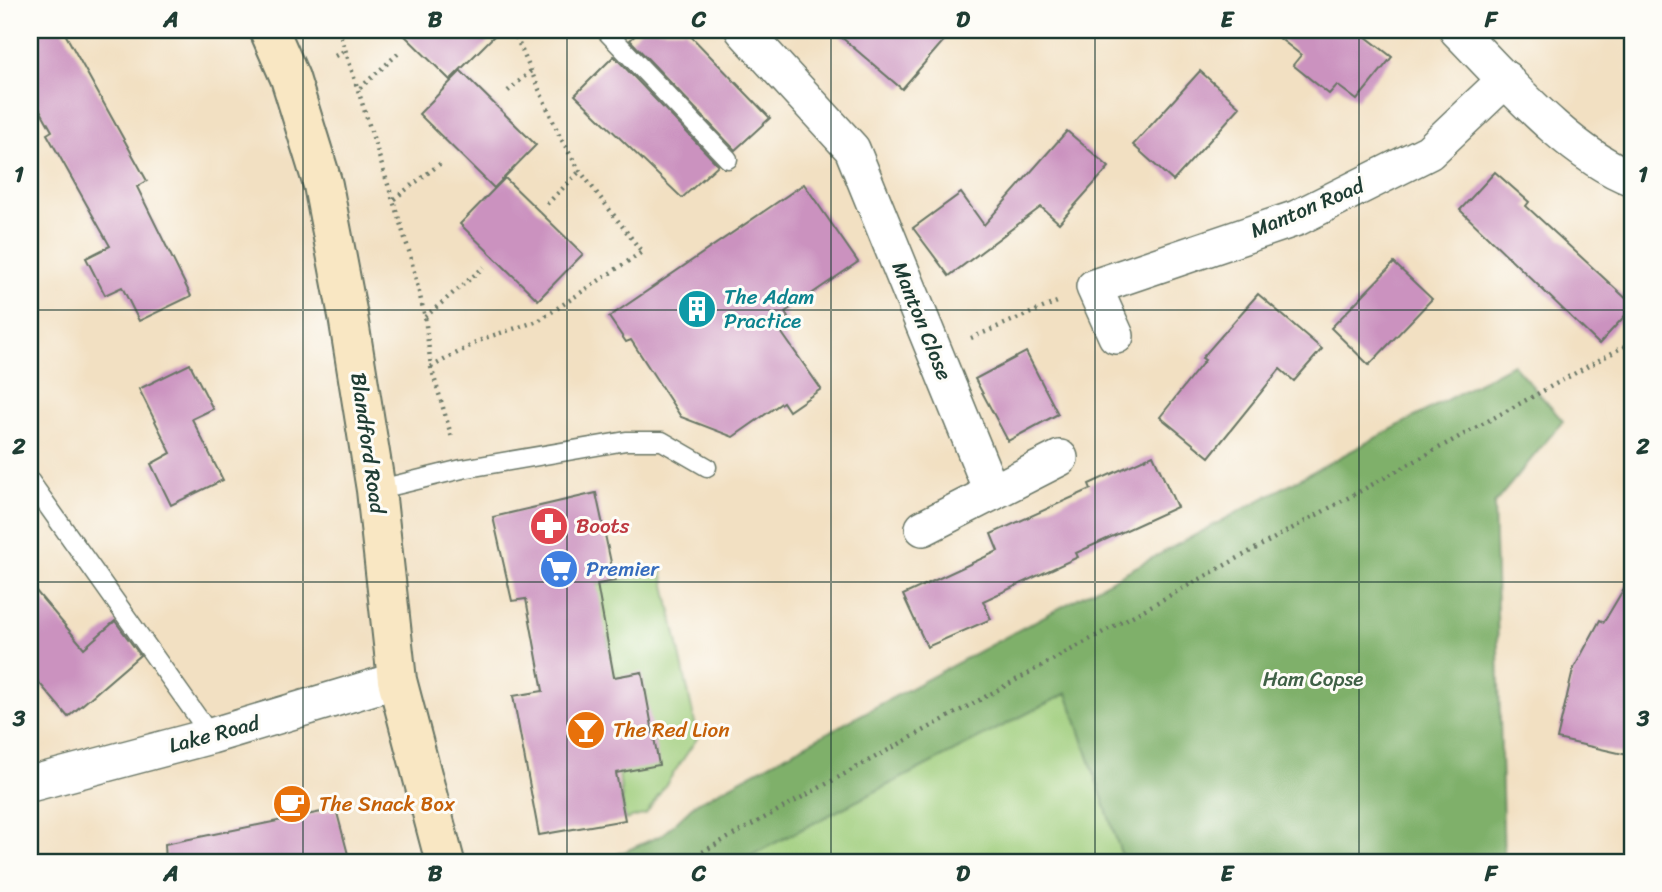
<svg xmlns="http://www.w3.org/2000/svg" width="1662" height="892" font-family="Sriracha,sans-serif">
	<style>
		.green { fill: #9fcd7b; stroke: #5f8558; stroke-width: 2 }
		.forest { fill: #7fb06b; stroke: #4f7650; stroke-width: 2 }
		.building { fill: #cb92bf }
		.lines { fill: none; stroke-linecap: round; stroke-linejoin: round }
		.lane-casing { stroke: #697666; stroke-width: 21 }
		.street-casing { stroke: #697666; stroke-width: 38 }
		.secondary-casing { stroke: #697666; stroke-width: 42 }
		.path { stroke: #697666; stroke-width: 4.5; stroke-dasharray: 2 5; stroke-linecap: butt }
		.lane { stroke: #fff; stroke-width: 18 }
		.street { stroke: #fff; stroke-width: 35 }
		.secondary { stroke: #f9e7c3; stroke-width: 38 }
		.grid { fill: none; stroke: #1f3d34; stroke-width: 2; stroke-opacity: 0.55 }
		.labels { text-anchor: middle; stroke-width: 6; stroke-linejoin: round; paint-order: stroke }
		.street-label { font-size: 21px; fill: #1f3d34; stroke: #fdfcf7 }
		.culture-label { font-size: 21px; fill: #0d838f; stroke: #fdfcf7; text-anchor: start }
		.health-label { font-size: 21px; fill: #be3a42; stroke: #fdfcf7; text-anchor: start }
		.shop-label { font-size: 21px; fill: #366cbe; stroke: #fdfcf7; text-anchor: start }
		.park-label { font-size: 21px; fill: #3f6146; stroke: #fdfcf7 }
		.food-label { font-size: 21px; fill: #c56008; stroke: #fdfcf7; text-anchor: start }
		.neatline { fill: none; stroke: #1f3d34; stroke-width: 2.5 }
		.grid-label { font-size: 23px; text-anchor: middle; font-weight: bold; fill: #1f3d34 }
	</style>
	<rect width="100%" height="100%" fill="#fdfcf7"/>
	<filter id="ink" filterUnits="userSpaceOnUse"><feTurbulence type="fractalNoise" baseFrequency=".0143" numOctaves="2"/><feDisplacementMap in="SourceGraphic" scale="14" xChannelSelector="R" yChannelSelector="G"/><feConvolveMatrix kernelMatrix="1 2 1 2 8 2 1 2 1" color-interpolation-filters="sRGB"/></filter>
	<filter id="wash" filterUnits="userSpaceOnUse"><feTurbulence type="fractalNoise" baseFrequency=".00686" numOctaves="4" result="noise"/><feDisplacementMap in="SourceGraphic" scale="28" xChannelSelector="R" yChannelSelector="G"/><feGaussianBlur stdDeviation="1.57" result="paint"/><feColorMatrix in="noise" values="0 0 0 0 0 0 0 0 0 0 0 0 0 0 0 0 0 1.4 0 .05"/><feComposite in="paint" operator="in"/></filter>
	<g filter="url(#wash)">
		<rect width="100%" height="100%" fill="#f2e0c2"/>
		<g class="green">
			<path d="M 662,571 L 698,737 L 646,814 L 625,820 C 614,758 618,698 607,637 L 536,597 Z"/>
			<path d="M 1067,693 L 1124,862 L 738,862 Z"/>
		</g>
		<path class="forest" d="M 1513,364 L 1563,421 L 1494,504 L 1504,862 L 1124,862 L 1067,693 L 738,862 L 601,862 L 662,835 L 695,804 Z"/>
		<g id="blocks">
			<g class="building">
				<path d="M 30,30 L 63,30 L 147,181 L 137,187 L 191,296 L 139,321 L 122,287 L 105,295 L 86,258 L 110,246 L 47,134 L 52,131 L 30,92 Z"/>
				<path d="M 399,30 L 500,30 L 450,80 Z"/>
				<path d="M 641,30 L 685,30 L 770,118 L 735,150 L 630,40 Z"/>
				<path d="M 833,30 L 953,30 L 902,89 Z"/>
				<path d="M 1269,30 L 1357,30 L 1392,57 L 1357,100 L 1337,85 L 1329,94 L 1293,65 L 1301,55 Z"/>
				<path d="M 614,56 L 718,165 L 682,198 L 575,95 Z"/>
				<path d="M 461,71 L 536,145 L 494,188 L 419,114 Z"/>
				<path d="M 1200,71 L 1240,107 L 1173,181 L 1133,145 Z"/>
				<path d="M 1067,131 L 1109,167 L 1059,223 L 1041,207 L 949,276 L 913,228 L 961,193 L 984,225 Z"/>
				<path d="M 1495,172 L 1529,202 L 1526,206 L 1632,304 L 1632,308 L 1599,344 L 1460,210 Z"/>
				<path d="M 505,178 L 583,254 L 538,300 L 460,224 Z"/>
				<path d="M 804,184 L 858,262 L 785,312 L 788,318 L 777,326 L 821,389 L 789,411 L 783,402 L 733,437 L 681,417 L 631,340 L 626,342 L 609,317 Z"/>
				<path d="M 1394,263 L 1432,299 L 1369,365 L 1331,328 Z"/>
				<path d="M 1258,294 L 1322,349 L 1294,381 L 1280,369 L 1209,457 L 1160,417 L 1205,360 L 1202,358 Z"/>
				<path d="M 1026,352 L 1058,414 L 1008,441 L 975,379 Z"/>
				<path d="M 190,364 L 213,409 L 192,419 L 223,480 L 171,505 L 151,464 L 171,453 L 139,389 Z"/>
				<path d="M 1153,455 L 1177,507 L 1076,553 L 1078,557 L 983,601 L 991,619 L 927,647 L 903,595 L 998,551 L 991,534 L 1091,489 L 1089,484 Z"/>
				<path d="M 596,493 L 615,581 L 597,584 L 614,677 L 642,672 L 659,765 L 616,773 L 625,820 L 539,835 L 513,696 L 543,691 L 526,599 L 512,601 L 493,517 Z"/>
				<path d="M 1632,575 L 1632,756 L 1557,739 L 1573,670 L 1600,620 L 1604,622 Z"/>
				<path d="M 30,584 L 84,648 L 115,621 L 140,655 L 68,717 L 30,672 Z"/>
				<path d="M 336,809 L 350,862 L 166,862 L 165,844 Z"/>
			</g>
		</g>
	</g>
	<g filter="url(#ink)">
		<use href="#blocks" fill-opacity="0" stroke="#697666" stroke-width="2"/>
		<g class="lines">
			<defs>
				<g id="lane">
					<path d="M 605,30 L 728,159"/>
					<path d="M 30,481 L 211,736"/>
					<path d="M 376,490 L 462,469 L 626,441 L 662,441 L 707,467"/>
				</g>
				<g id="street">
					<path d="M 743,30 L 852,149 L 992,493"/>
					<path d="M 1457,30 C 1504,78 1570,155 1632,178"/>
					<path d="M 1116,336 L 1094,287 L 1297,218 L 1429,152 L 1506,79"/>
					<path d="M 923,528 L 1060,458"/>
					<path d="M 30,784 L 211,736 L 397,680"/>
				</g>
				<path id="secondary" d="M 269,30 L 290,78 L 323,185 L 348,316 L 376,490 L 397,680 L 445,862"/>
			</defs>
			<use href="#lane" class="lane-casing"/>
			<use href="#street" class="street-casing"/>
			<use href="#secondary" class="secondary-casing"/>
			<g class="path">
				<path d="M 339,30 L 409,251 L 425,317 L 431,367 L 452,438"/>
				<path d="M 335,56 L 346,50"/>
				<path d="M 360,88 L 401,51"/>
				<path d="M 508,91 L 532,70"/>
				<path d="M 394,199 L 441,163"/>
				<path d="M 547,204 L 580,171"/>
				<path d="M 425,317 L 484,267"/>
				<path d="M 971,338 L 1057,302"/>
				<path d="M 431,367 L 485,338 L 538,321 L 642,252 L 580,171 L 560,137 L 513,30"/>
				<path d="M 684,862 L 1632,342"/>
			</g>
			<use href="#lane" class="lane"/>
			<use href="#street" class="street"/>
			<use href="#secondary" class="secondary"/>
		</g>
	</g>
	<path class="grid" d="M 303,30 L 303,862M 567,30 L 567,862M 831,30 L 831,862M 1095,30 L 1095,862M 1359,30 L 1359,862M 30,310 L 1632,310M 30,582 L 1632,582"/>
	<defs>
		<symbol id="building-disc" viewBox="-11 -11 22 22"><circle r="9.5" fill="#0f9aa8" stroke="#fdfcf7"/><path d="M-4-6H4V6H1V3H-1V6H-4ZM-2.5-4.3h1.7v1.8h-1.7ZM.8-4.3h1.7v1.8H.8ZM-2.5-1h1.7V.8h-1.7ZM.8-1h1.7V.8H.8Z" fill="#fff"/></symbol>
		<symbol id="pharmacy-disc" viewBox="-11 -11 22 22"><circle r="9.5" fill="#e0444e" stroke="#fdfcf7"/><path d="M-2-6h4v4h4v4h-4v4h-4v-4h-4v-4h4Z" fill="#fff"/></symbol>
		<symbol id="supermarket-disc" viewBox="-11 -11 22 22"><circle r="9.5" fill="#3f7fe0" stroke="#fdfcf7"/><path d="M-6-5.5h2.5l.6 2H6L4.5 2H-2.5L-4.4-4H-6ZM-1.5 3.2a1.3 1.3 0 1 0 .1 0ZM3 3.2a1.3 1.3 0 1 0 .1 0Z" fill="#fff"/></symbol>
		<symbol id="bar-disc" viewBox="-11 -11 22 22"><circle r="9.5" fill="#e8710a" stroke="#fdfcf7"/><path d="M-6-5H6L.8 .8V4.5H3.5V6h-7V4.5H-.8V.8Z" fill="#fff"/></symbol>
		<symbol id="cafe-disc" viewBox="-11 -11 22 22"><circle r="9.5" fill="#e8710a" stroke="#fdfcf7"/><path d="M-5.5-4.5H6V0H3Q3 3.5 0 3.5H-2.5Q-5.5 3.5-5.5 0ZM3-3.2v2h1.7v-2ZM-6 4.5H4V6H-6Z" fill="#fff"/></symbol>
	</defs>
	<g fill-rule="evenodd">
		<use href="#building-disc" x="675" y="287" width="44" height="44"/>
		<use href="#pharmacy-disc" x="527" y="504" width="44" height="44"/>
		<use href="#supermarket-disc" x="537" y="547" width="44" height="44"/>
		<use href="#bar-disc" x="564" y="708" width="44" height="44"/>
		<use href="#cafe-disc" x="270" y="782" width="44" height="44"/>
	</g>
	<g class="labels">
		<g class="street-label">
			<text transform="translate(1307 208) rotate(-23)" y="7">Manton Road</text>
			<text transform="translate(922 321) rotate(68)" y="7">Manton Close</text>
			<text transform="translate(368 443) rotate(82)" y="7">Blandford Road</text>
			<text transform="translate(214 734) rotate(-15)" y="7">Lake Road</text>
		</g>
		<g class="culture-label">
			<text x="724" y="304">The Adam<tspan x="724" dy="24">Practice</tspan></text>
		</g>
		<g class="health-label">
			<text x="576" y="533">Boots</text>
		</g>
		<g class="shop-label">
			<text x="586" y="576">Premier</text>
		</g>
		<g class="park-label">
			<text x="1313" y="686">Ham Copse</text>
		</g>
		<g class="food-label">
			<text x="613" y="737">The Red Lion</text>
			<text x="319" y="811">The Snack Box</text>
		</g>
	</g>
	<rect width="1662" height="892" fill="none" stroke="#fdfcf7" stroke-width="77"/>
	<rect x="38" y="38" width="1586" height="816" class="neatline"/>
	<g class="grid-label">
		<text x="171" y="27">A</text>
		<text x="435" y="27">B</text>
		<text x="699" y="27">C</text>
		<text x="963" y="27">D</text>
		<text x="1227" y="27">E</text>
		<text x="1491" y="27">F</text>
		<text x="19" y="182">1</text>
		<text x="1643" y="182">1</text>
		<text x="19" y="454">2</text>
		<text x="1643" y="454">2</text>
		<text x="19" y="726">3</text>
		<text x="1643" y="726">3</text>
		<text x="171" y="881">A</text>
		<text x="435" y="881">B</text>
		<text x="699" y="881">C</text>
		<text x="963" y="881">D</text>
		<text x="1227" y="881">E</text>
		<text x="1491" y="881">F</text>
	</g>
</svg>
